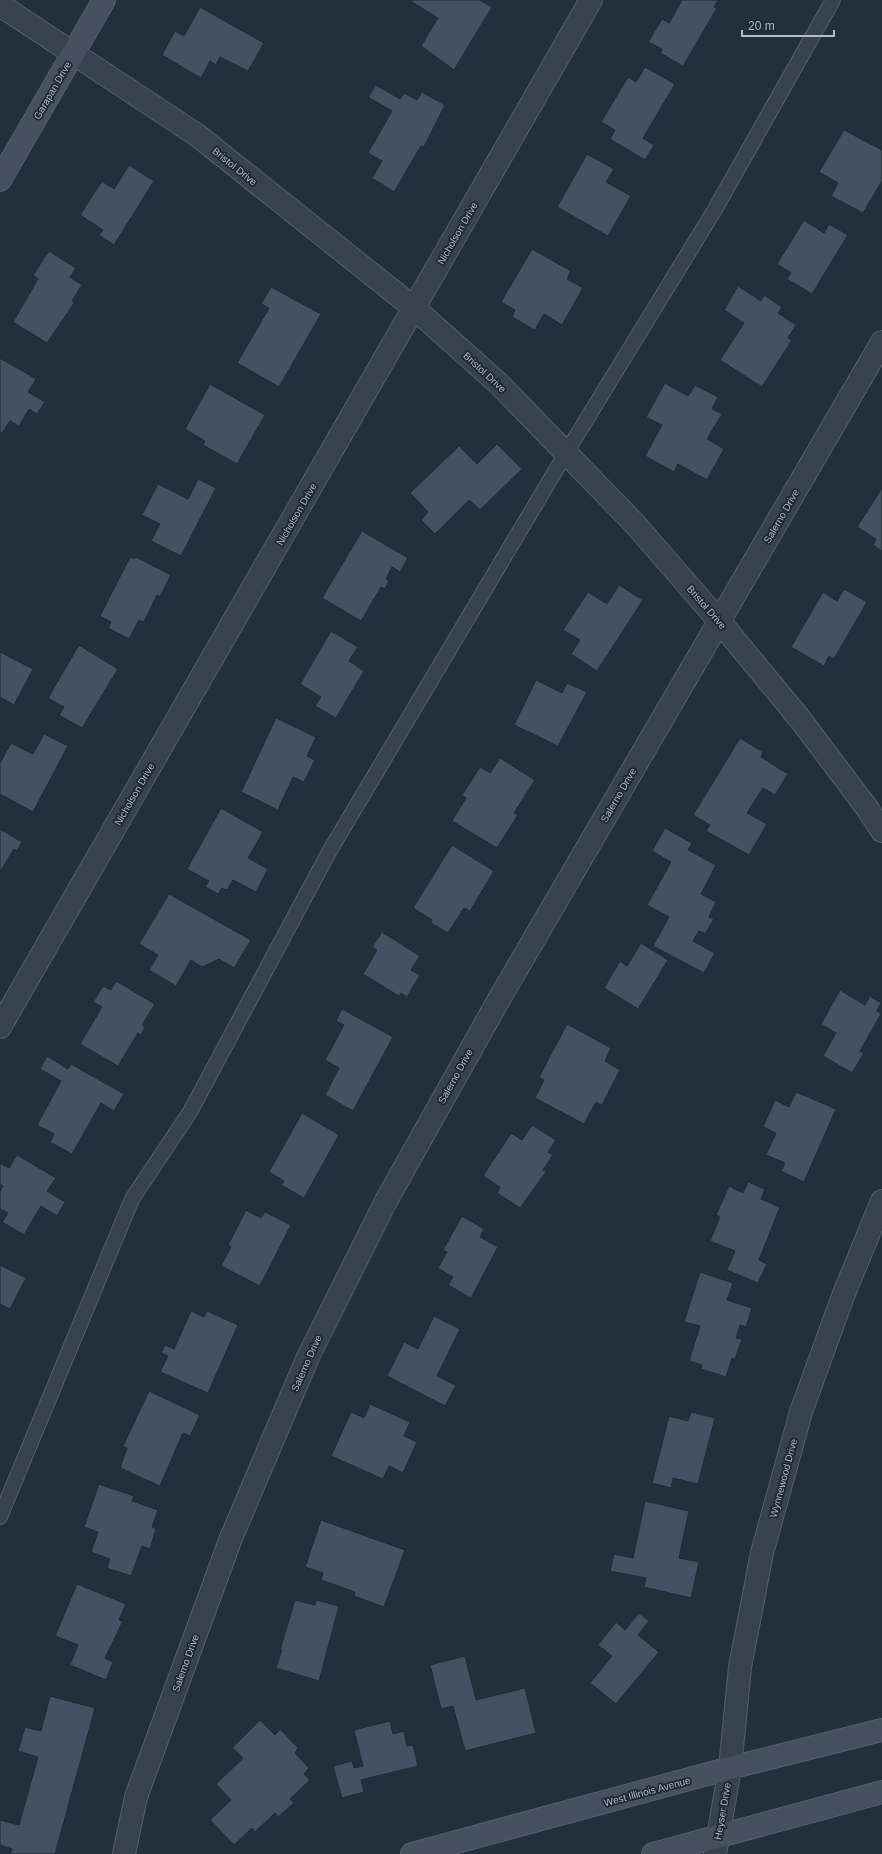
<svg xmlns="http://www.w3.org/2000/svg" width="882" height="1854" font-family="Helvetica,sans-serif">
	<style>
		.building { fill: #455162; stroke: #1f2835 }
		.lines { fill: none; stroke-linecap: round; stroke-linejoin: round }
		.lane-casing { stroke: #565f6c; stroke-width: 16 }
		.street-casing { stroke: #565f6c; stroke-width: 24 }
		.secondary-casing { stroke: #565f6c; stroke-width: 24 }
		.lane { stroke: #38414e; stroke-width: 14 }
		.street { stroke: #38414e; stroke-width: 22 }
		.secondary { stroke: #465061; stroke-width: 22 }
		.labels { text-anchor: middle; stroke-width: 3.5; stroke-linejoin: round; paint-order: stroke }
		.street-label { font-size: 10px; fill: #b4bcc9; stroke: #1d2633 }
	</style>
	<rect width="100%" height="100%" fill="#242f3e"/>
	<g class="building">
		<path d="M 413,0 L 480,0 L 492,7 L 454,70 L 421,46 L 438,18 L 412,2 Z"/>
		<path d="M 682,0 L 718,0 L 714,7 L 717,8 L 683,66 L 660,53 L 662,49 L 648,42 L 662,19 L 669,23 Z"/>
		<path d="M 200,7 L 264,43 L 248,71 L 220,57 L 216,65 L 210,61 L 201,78 L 162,55 L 175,31 L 184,36 Z"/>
		<path d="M 645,67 L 675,84 L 643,138 L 654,145 L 645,160 L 610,139 L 615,130 L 601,122 L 628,77 L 636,82 Z"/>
		<path d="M 376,85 L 400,99 L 404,93 L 417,100 L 422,92 L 445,105 L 424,147 L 421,146 L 394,192 L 372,178 L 382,161 L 368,153 L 392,111 L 368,97 Z"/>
		<path d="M 844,130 L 882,150 L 882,181 L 863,213 L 831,196 L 838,183 L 819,172 Z"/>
		<path d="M 587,154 L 614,169 L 606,182 L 631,196 L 608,236 L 557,207 Z"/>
		<path d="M 129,165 L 154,181 L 114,245 L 99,235 L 103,230 L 80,215 L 102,181 L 114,189 Z"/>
		<path d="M 804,220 L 824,233 L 829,224 L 848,235 L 812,294 L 787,279 L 791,273 L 777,264 Z"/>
		<path d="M 532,249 L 571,271 L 567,279 L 583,288 L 562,325 L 544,314 L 535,330 L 512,317 L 515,310 L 501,302 Z"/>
		<path d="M 49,251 L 76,268 L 70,277 L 82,285 L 72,301 L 75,302 L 47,343 L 13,322 L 38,279 L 33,275 Z"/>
		<path d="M 738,286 L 761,301 L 764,295 L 782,307 L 778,313 L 796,325 L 788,338 L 792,340 L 762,387 L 720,360 L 744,323 L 724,310 Z"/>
		<path d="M 271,287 L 321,314 L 279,387 L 237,363 L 269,308 L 261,304 Z"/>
		<path d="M 0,358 L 36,379 L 28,392 L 45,402 L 37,414 L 29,409 L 19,426 L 10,421 L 2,433 L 0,432 Z"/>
		<path d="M 665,383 L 688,396 L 695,385 L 718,397 L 712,409 L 722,414 L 707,439 L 724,449 L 707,480 L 678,464 L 674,472 L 645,456 L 662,425 L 646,417 Z"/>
		<path d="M 210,384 L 265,415 L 237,464 L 203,445 L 205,441 L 185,429 Z"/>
		<path d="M 497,444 L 522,469 L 480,510 L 469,500 L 435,534 L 421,520 L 428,512 L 410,493 L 459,446 L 477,464 Z"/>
		<path d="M 198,479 L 216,488 L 181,556 L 151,541 L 160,524 L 142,515 L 158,484 L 188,499 Z"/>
		<path d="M 882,488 L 882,551 L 873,545 L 876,539 L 857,527 Z"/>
		<path d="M 362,531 L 408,558 L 400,572 L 392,567 L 386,579 L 389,581 L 385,589 L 381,587 L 361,621 L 322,598 Z"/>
		<path d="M 130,557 L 134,559 L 136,557 L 171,575 L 160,597 L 157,595 L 144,622 L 139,620 L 129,639 L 108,628 L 111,622 L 100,616 Z"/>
		<path d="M 619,585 L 643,600 L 597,671 L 571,654 L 580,640 L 563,630 L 588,592 L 607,604 Z"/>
		<path d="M 844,589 L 867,602 L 834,659 L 829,656 L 824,666 L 791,647 L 823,592 L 837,601 Z"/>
		<path d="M 331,631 L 358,647 L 349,661 L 364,671 L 336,718 L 315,706 L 321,697 L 300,684 Z"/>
		<path d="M 79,645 L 118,669 L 82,728 L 59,715 L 64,707 L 48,698 Z"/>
		<path d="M 0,652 L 33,669 L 14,705 L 0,697 Z"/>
		<path d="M 536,680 L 562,693 L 567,683 L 587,692 L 558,746 L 514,725 Z"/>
		<path d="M 276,718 L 316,737 L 307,756 L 315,760 L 304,782 L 293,777 L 278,810 L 241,792 Z"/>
		<path d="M 44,734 L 68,746 L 33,812 L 0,794 L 0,763 L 11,743 L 33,754 Z"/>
		<path d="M 740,738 L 763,752 L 761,757 L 788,774 L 775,795 L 763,788 L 747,813 L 767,824 L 749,855 L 706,831 L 710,825 L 693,815 Z"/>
		<path d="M 500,758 L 535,780 L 514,813 L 518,815 L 497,848 L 452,821 L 466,798 L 462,795 L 480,767 L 490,773 Z"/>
		<path d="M 221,808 L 263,832 L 248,858 L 268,869 L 256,892 L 233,880 L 227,890 L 222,888 L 218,894 L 205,887 L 209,881 L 187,869 Z"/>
		<path d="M 665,828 L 692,843 L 688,850 L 716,865 L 701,894 L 716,902 L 709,917 L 714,919 L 705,934 L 699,931 L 693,941 L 715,953 L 704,973 L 653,946 L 669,917 L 647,905 L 671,862 L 652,851 Z"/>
		<path d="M 0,829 L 22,842 L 17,851 L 14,849 L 0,872 Z"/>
		<path d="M 452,845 L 494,871 L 470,911 L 464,908 L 448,933 L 431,923 L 432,920 L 413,908 Z"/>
		<path d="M 169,894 L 251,940 L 234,968 L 219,959 L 202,967 L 191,960 L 176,986 L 149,970 L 158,955 L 139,944 Z"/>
		<path d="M 382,932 L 420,956 L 411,970 L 420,975 L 407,997 L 401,993 L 399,996 L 363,974 L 377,950 L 372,947 Z"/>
		<path d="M 641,943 L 668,960 L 638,1009 L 604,988 L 620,961 L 627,966 Z"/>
		<path d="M 116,981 L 155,1004 L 142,1025 L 145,1027 L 141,1035 L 138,1033 L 118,1066 L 80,1044 L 102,1007 L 93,1002 L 103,986 L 111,990 Z"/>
		<path d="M 840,990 L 865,1005 L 870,996 L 881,1003 L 877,1011 L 881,1014 L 860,1051 L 864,1053 L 852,1073 L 823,1056 L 836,1033 L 821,1024 Z"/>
		<path d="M 342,1009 L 393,1037 L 353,1111 L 325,1095 L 339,1068 L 325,1060 L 344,1025 L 336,1021 Z"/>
		<path d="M 567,1024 L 611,1048 L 605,1061 L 620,1070 L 602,1105 L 596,1102 L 584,1124 L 535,1098 L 544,1080 L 539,1077 Z"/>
		<path d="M 47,1056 L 68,1069 L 71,1064 L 124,1094 L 114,1111 L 101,1103 L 72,1154 L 50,1142 L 54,1134 L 37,1125 L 61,1081 L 40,1069 Z"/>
		<path d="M 796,1092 L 836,1109 L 804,1182 L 781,1171 L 785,1163 L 766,1155 L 776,1133 L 763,1127 L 775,1100 L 789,1107 Z"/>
		<path d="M 302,1113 L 339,1135 L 304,1198 L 281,1185 L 284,1181 L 269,1172 Z"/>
		<path d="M 532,1125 L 556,1140 L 548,1152 L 553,1155 L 543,1170 L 546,1172 L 520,1208 L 497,1193 L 500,1187 L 483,1176 L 511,1133 L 522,1140 Z"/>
		<path d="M 17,1155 L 56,1178 L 47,1191 L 65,1202 L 57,1216 L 41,1206 L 24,1235 L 2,1222 L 8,1213 L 0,1209 L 0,1191 L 3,1186 L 0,1184 L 0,1163 L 9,1168 Z"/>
		<path d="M 748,1182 L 765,1189 L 761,1199 L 780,1207 L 759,1260 L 767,1264 L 758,1283 L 727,1270 L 735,1251 L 710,1241 L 720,1217 L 716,1215 L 729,1186 L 743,1193 Z"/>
		<path d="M 246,1210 L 261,1218 L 265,1212 L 291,1225 L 260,1286 L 221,1266 L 231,1247 L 228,1245 Z"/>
		<path d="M 462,1216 L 484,1229 L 480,1237 L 498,1247 L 471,1298 L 448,1285 L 453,1277 L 438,1268 L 447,1252 L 443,1250 Z"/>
		<path d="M 0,1265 L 26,1278 L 10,1309 L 0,1304 Z"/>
		<path d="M 700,1272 L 733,1283 L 727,1300 L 752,1308 L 746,1327 L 740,1325 L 736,1338 L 742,1339 L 735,1359 L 732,1358 L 726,1377 L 701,1369 L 702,1365 L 689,1361 L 700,1326 L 684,1322 Z"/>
		<path d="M 191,1311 L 204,1317 L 207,1311 L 238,1325 L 208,1393 L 160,1372 L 168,1356 L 161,1353 L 165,1345 L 174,1349 Z"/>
		<path d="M 434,1316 L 460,1329 L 437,1376 L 456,1385 L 445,1406 L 387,1376 L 404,1342 L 418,1349 Z"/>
		<path d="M 149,1391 L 200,1415 L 190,1436 L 183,1433 L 160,1486 L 120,1468 L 127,1448 L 123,1446 Z"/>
		<path d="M 370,1404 L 410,1422 L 404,1436 L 417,1442 L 403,1473 L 389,1466 L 383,1479 L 331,1456 L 351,1412 L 364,1418 Z"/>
		<path d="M 691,1412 L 715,1418 L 698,1484 L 673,1478 L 671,1488 L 652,1483 L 669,1416 L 688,1421 Z"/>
		<path d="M 99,1484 L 134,1496 L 132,1501 L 158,1510 L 152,1527 L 156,1529 L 150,1549 L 142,1546 L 131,1576 L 107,1568 L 110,1559 L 91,1552 L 98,1532 L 84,1527 Z"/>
		<path d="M 645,1501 L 689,1511 L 679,1558 L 699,1562 L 691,1598 L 644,1587 L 646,1578 L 610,1571 L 614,1554 L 633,1558 Z"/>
		<path d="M 321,1520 L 405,1550 L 384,1607 L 354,1596 L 355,1592 L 321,1580 L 323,1573 L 305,1567 Z"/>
		<path d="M 77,1584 L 126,1604 L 119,1620 L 123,1621 L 105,1658 L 113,1662 L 106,1680 L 70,1665 L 78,1645 L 55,1636 Z"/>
		<path d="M 295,1600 L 315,1605 L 316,1600 L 339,1606 L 319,1681 L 276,1668 L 282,1650 L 280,1650 Z"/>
		<path d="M 639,1613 L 649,1621 L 638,1635 L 659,1652 L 616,1704 L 590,1683 L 612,1656 L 598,1645 L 616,1622 L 625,1630 Z"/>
		<path d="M 465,1656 L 476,1700 L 525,1688 L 536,1733 L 465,1751 L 453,1706 L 441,1709 L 430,1665 Z"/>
		<path d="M 50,1696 L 95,1708 L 55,1854 L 10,1854 L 12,1849 L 0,1845 L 0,1820 L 19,1825 L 38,1757 L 18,1751 L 25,1727 L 41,1731 Z"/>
		<path d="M 260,1720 L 275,1735 L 280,1729 L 298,1748 L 295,1753 L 309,1768 L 304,1774 L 310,1780 L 290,1799 L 294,1803 L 278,1817 L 275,1813 L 255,1832 L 252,1828 L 234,1845 L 210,1820 L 231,1800 L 216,1784 L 243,1758 L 232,1748 Z"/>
		<path d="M 390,1721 L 393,1734 L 404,1731 L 407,1746 L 413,1745 L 418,1766 L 361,1780 L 364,1792 L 342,1798 L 333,1766 L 352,1761 L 354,1768 L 363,1766 L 354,1730 Z"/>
	</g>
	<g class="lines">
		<defs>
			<path id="lane" d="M 0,1517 L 132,1199 L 190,1112 L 329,852 L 566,453 L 714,211 L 833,0"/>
			<g id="street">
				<path d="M 0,5 L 197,135 L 414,308 L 498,383 L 634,523 L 720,622 L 800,719 L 867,808 L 882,831"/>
				<path d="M 0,1027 L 591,0"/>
				<path d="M 124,1854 L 136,1797 L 231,1538 L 308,1357 L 386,1201 L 498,1001 L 882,342"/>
				<path d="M 715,1854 L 730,1768 L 740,1667 L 762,1553 L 801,1412 L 843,1296 L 882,1201"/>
			</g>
			<g id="secondary">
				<path d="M 0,180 L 104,0"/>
				<path d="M 412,1854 L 730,1768 L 882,1730"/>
				<path d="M 653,1854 L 882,1792"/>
			</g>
		</defs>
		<use href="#lane" class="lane-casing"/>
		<use href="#street" class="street-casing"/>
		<use href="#secondary" class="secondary-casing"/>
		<use href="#lane" class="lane"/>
		<use href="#street" class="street"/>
		<use href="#secondary" class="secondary"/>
	</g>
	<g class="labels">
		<g class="street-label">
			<text transform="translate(52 90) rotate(-60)" y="4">Garapan Drive</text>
			<text transform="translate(235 166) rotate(39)" y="4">Bristol Drive</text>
			<text transform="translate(457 233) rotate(-60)" y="4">Nicholson Drive</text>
			<text transform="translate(485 372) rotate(43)" y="4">Bristol Drive</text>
			<text transform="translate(296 514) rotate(-60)" y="4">Nicholson Drive</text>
			<text transform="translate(781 516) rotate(-60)" y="4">Salerno Drive</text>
			<text transform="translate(707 607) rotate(49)" y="4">Bristol Drive</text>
			<text transform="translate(134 794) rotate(-60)" y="4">Nicholson Drive</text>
			<text transform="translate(618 795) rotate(-60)" y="4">Salerno Drive</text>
			<text transform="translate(455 1076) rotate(-61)" y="4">Salerno Drive</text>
			<text transform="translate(306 1363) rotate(-66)" y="4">Salerno Drive</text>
			<text transform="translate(783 1478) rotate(-75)" y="4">Wynnewood Drive</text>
			<text transform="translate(185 1663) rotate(-70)" y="4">Salerno Drive</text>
			<text transform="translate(647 1791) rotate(-15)" y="4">West Illinois Avenue</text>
			<text transform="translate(722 1811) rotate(-80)" y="4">Heyser Drive</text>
		</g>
	</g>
	<path d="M742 30v6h92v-6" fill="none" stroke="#b4bcc9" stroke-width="2"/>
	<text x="748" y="30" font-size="12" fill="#b4bcc9" stroke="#1d2633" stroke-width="3" paint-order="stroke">20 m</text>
</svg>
